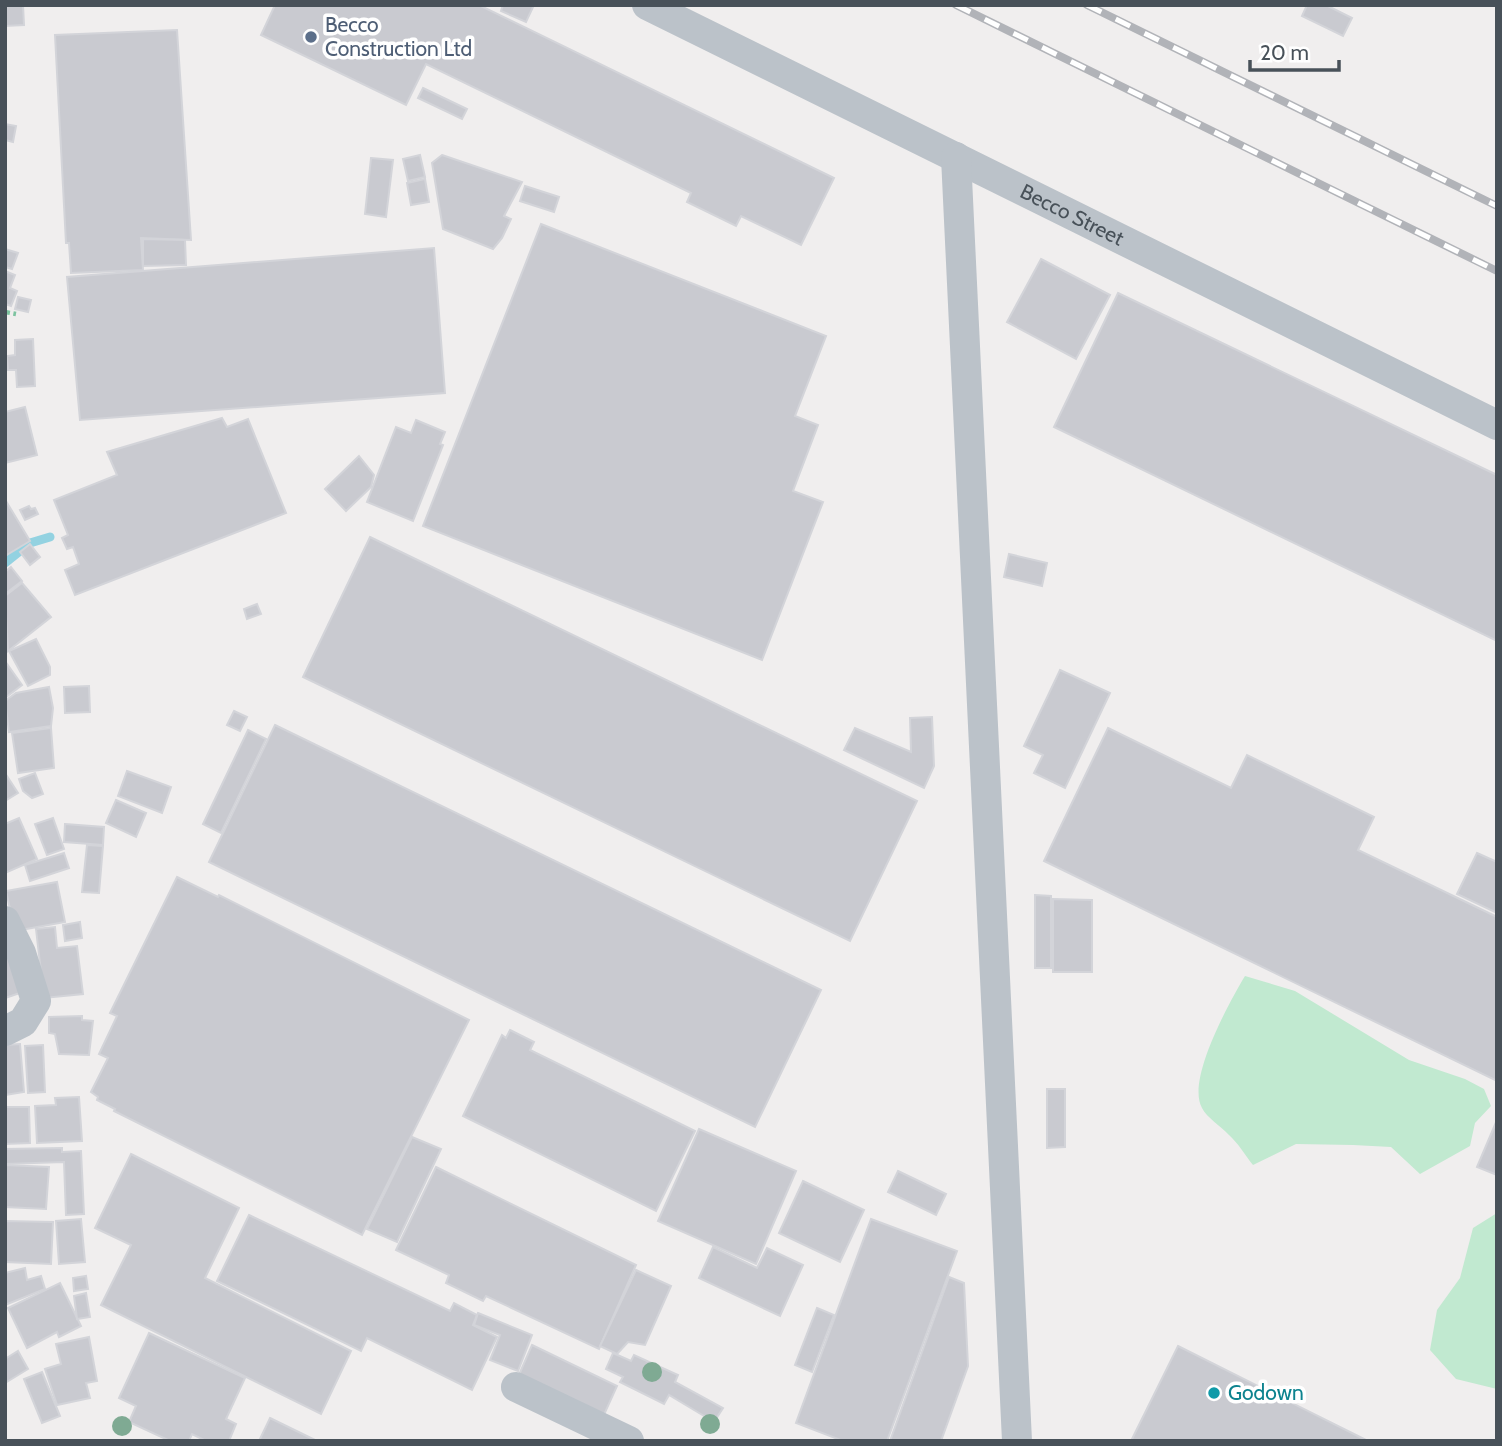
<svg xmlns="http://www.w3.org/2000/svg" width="1502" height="1446" font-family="Cabin,sans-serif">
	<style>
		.green { fill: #c1e9d0 }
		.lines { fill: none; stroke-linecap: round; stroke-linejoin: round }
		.stream { stroke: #93d2e1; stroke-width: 9 }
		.building { fill: #c9cad0; stroke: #d3d4d9; stroke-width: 2 }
		.path { stroke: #7dc3a0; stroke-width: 4.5; stroke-dasharray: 5 3.5; stroke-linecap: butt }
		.minor { stroke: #bbc2c9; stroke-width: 30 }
		.rail-casing { stroke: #b1b3b8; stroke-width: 8 }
		.rail { stroke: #fff; stroke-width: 5; stroke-dasharray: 16; stroke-linecap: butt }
		.tree { fill: #7faa93 }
		.service-dot { fill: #5c6f8a; stroke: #fff; stroke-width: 2.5 }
		.culture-dot { fill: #0f9aa8; stroke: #fff; stroke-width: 2.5 }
		.labels { text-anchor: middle; stroke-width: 7; stroke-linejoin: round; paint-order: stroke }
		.service-label { font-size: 21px; fill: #4e5e75; stroke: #fff; text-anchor: start }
		.street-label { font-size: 21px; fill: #485159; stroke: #fff }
		.culture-label { font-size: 21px; fill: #0d838f; stroke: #fff; text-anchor: start }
	</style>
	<rect width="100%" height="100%" fill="#f0eeee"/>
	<g class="green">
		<path d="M 1245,976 L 1295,991 L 1409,1060 L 1465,1079 L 1484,1089 L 1491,1106 L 1475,1123 L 1470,1146 L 1420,1174 L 1391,1147 L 1353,1145 L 1296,1144 L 1253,1165 C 1245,1155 1238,1143 1229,1135 C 1221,1126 1207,1118 1202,1108 C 1186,1080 1230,1001 1245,976 Z"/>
		<path d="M 1497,1213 L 1497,1389 L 1456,1379 L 1430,1350 L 1437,1310 L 1460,1278 L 1473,1228 Z"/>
	</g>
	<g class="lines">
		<path class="stream" d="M 5,563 L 30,543 L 50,537"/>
	</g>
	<g class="building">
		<path d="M 5,5 L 23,5 L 24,25 L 5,26 Z"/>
		<path d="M 275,5 L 479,5 L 834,178 L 801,245 L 741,216 L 736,226 L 687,202 L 691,193 L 426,64 L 406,105 L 261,35 Z"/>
		<path d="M 503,5 L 534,5 L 526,22 L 501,11 Z"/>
		<path d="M 1307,5 L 1326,5 L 1352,18 L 1343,36 L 1302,16 Z"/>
		<path d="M 177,30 L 191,240 L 141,238 L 143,270 L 71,273 L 69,243 L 66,243 L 55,35 Z"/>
		<path d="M 423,88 L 467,109 L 462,119 L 418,98 Z"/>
		<path d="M 5,124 L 16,126 L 13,142 L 5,140 Z"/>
		<path d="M 420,155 L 425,177 L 408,181 L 403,159 Z"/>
		<path d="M 442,155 L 522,182 L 504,216 L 511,219 L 502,238 L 493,249 L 443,229 L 432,163 Z"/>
		<path d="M 371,158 L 393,160 L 386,217 L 365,214 Z"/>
		<path d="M 425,179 L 429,202 L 411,205 L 407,183 Z"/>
		<path d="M 525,186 L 559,197 L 554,212 L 520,201 Z"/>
		<path d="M 541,224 L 826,336 L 795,416 L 818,425 L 793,491 L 823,502 L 762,660 L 423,526 Z"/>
		<path d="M 143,239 L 185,240 L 186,265 L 143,266 Z"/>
		<path d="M 434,248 L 445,393 L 80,420 L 67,277 Z"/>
		<path d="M 5,249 L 18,253 L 12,269 L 5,267 Z"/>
		<path d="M 1041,259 L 1110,295 L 1076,359 L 1007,322 Z"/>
		<path d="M 5,271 L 15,275 L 10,288 L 17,291 L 11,306 L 5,304 Z"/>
		<path d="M 1118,293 L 1497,475 L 1497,641 L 1054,427 Z"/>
		<path d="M 18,297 L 31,300 L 28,312 L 15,309 Z"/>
		<path d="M 33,339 L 35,386 L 17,387 L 16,370 L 8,370 L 7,356 L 15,355 L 15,340 Z"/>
		<path d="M 25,407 L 37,455 L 5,463 L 5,412 Z"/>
		<path d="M 222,418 L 227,427 L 248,419 L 286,513 L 75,595 L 65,570 L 79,564 L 73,547 L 67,549 L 62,538 L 68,535 L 54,500 L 117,475 L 107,452 Z"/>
		<path d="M 416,420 L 445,432 L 440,444 L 443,445 L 413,521 L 367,502 L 396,427 L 411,433 Z"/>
		<path d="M 359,456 L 374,475 L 371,487 L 346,511 L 325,489 Z"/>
		<path d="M 6,501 L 30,541 L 5,556 L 5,501 Z"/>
		<path d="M 29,506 L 31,509 L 35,508 L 38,514 L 25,520 L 20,510 Z"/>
		<path d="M 370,537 L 917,801 L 850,941 L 303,677 Z"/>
		<path d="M 30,544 L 40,557 L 30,565 L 20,552 Z"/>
		<path d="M 1009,554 L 1047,563 L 1042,586 L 1004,577 Z"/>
		<path d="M 11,567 L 22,581 L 5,594 L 5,572 Z"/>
		<path d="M 22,583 L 51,617 L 8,651 L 5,596 Z"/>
		<path d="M 257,604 L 261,614 L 247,619 L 244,609 Z"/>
		<path d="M 36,639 L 50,667 L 50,675 L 28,686 L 9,651 Z"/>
		<path d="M 5,661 L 22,685 L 5,698 Z"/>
		<path d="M 1060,670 L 1110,693 L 1065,788 L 1034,773 L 1043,755 L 1024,746 Z"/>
		<path d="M 89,686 L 90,712 L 65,713 L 64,687 Z"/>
		<path d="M 49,687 L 53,708 L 51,726 L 9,732 L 5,701 L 16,693 Z"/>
		<path d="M 234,711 L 247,717 L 240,731 L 227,725 Z"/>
		<path d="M 932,717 L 934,766 L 924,788 L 844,750 L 855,728 L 911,752 L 910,718 Z"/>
		<path d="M 275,725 L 821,990 L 755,1127 L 209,862 Z"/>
		<path d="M 51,728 L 54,768 L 18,773 L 12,733 Z"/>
		<path d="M 1108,728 L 1231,788 L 1247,755 L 1374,817 L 1358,850 L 1497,917 L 1497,1081 L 1044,861 Z"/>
		<path d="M 248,730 L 266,739 L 221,833 L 203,824 Z"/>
		<path d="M 127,771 L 171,787 L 162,813 L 118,796 Z"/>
		<path d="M 5,773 L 18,793 L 5,801 Z"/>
		<path d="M 35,773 L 43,794 L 32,798 L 23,791 L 19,779 Z"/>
		<path d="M 116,800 L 146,813 L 136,837 L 106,823 Z"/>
		<path d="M 19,818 L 37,859 L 5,873 L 5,824 Z"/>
		<path d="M 53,818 L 64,849 L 47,855 L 35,824 Z"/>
		<path d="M 65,824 L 104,827 L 103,845 L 64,842 Z"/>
		<path d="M 87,845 L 103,846 L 99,893 L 82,892 Z"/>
		<path d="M 64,853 L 69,868 L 30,881 L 25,865 Z"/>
		<path d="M 1477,853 L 1497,862 L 1497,913 L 1457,894 Z"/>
		<path d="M 177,877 L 218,897 L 219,895 L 469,1020 L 362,1235 L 114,1111 L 115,1109 L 97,1100 L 98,1097 L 91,1092 L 108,1058 L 99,1054 L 117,1016 L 110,1013 Z"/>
		<path d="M 57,882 L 65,922 L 15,931 L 6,891 Z"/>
		<path d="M 1035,895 L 1051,896 L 1051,968 L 1035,968 Z"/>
		<path d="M 1053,899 L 1092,900 L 1092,972 L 1053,972 Z"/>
		<path d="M 80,922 L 82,938 L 65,941 L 63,925 Z"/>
		<path d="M 55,927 L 57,948 L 77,946 L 83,994 L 44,998 L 36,929 Z"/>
		<path d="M 5,936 L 29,990 L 5,998 Z"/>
		<path d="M 82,1016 L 82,1020 L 93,1021 L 89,1055 L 59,1054 L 55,1034 L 49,1033 L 49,1017 Z"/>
		<path d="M 510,1030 L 534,1042 L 530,1050 L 695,1131 L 656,1211 L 463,1116 L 502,1035 L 506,1038 Z"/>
		<path d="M 20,1044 L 24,1092 L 5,1095 L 5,1045 Z"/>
		<path d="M 43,1045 L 45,1092 L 28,1093 L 25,1046 Z"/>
		<path d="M 1047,1089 L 1065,1089 L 1065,1147 L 1047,1148 Z"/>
		<path d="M 79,1097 L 82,1141 L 37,1143 L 35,1106 L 56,1105 L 55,1098 Z"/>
		<path d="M 5,1107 L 29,1107 L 30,1143 L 5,1144 Z"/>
		<path d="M 1497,1120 L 1497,1175 L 1477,1167 Z"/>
		<path d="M 699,1129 L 796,1171 L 756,1264 L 658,1221 Z"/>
		<path d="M 412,1137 L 441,1149 L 397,1242 L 367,1229 Z"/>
		<path d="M 62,1148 L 62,1152 L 81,1151 L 84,1214 L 66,1215 L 64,1162 L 5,1164 L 5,1149 Z"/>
		<path d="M 131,1154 L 239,1208 L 205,1278 L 351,1351 L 321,1414 L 101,1305 L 131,1245 L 95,1228 Z"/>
		<path d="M 5,1165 L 49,1167 L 46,1209 L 5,1207 Z"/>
		<path d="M 436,1167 L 636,1265 L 599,1349 L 486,1296 L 483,1301 L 446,1283 L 449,1275 L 396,1250 Z"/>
		<path d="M 898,1171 L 946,1194 L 936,1215 L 888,1192 Z"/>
		<path d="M 803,1181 L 864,1210 L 840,1262 L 779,1233 Z"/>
		<path d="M 249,1215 L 450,1311 L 454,1303 L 477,1315 L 473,1325 L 497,1337 L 472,1390 L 367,1338 L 361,1351 L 217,1281 Z"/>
		<path d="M 81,1219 L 85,1262 L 59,1264 L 56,1221 Z"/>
		<path d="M 871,1219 L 957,1251 L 887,1441 L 843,1441 L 796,1423 Z"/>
		<path d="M 5,1221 L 53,1222 L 51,1264 L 5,1262 Z"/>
		<path d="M 713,1247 L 757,1268 L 767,1248 L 803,1265 L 780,1316 L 699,1278 Z"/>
		<path d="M 25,1268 L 27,1280 L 41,1276 L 45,1289 L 5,1305 L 5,1273 Z"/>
		<path d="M 636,1270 L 671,1286 L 645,1345 L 628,1342 L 617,1354 L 600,1346 Z"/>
		<path d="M 86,1276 L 88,1289 L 74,1291 L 73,1278 Z"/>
		<path d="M 949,1277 L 964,1283 L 968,1366 L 941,1441 L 890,1441 Z"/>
		<path d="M 60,1283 L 81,1326 L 59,1337 L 57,1332 L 27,1348 L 8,1308 Z"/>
		<path d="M 86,1293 L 90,1317 L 77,1319 L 74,1296 Z"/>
		<path d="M 817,1308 L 834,1315 L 812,1372 L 795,1365 Z"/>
		<path d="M 478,1313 L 532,1335 L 518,1371 L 490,1360 L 500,1335 L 474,1325 Z"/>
		<path d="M 149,1333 L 245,1378 L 226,1419 L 236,1424 L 229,1441 L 206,1441 L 192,1434 L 189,1441 L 170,1441 L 129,1422 L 136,1406 L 119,1398 Z"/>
		<path d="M 89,1337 L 97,1381 L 86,1383 L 90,1398 L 57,1405 L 45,1369 L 61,1364 L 56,1344 Z"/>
		<path d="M 532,1345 L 617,1386 L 603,1417 L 518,1377 Z"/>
		<path d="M 1178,1346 L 1368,1441 L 1131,1441 Z"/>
		<path d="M 18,1351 L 28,1369 L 5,1383 L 5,1359 Z"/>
		<path d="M 613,1353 L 631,1361 L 634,1355 L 678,1375 L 675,1382 L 723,1408 L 714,1422 L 669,1395 L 664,1404 L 620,1382 L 623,1377 L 606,1369 Z"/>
		<path d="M 42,1372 L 60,1416 L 42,1423 L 24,1379 Z"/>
		<path d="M 270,1418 L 317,1441 L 259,1441 Z"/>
	</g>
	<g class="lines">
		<path class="path" d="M 5,312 L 16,314"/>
		<g class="minor">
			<path id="s1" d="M 647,5 L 1497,425"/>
			<path d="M 956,157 L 1017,1441"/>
			<path d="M 5,921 L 21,953 L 36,1001 L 23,1022 L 5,1031"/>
			<path d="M 516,1387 L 629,1441"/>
		</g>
		<defs>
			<g id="rail">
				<path d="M 956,5 L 1497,271"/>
				<path d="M 1087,5 L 1497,206"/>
			</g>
		</defs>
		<use href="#rail" class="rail-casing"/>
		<use href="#rail" class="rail"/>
	</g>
	<g class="tree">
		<circle cx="652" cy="1372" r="10"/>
		<circle cx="710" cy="1424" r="10"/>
		<circle cx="122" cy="1426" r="10"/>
	</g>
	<circle class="service-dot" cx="311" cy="37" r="7"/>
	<circle class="culture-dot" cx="1214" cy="1393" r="7"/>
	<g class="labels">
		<g class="service-label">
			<text x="325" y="32">Becco<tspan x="325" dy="24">Construction Ltd</tspan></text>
		</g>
		<g class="street-label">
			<text dy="7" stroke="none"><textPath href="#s1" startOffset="474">Becco Street</textPath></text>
		</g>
		<g class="culture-label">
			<text x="1228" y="1400">Godown</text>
		</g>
	</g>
	<rect width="1502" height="1446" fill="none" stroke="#485159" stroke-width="14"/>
	<path d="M1250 60v10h89v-10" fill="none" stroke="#485159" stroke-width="3.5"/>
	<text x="1260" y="60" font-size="21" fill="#485159" stroke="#ffffff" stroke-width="5" paint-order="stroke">20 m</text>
</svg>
